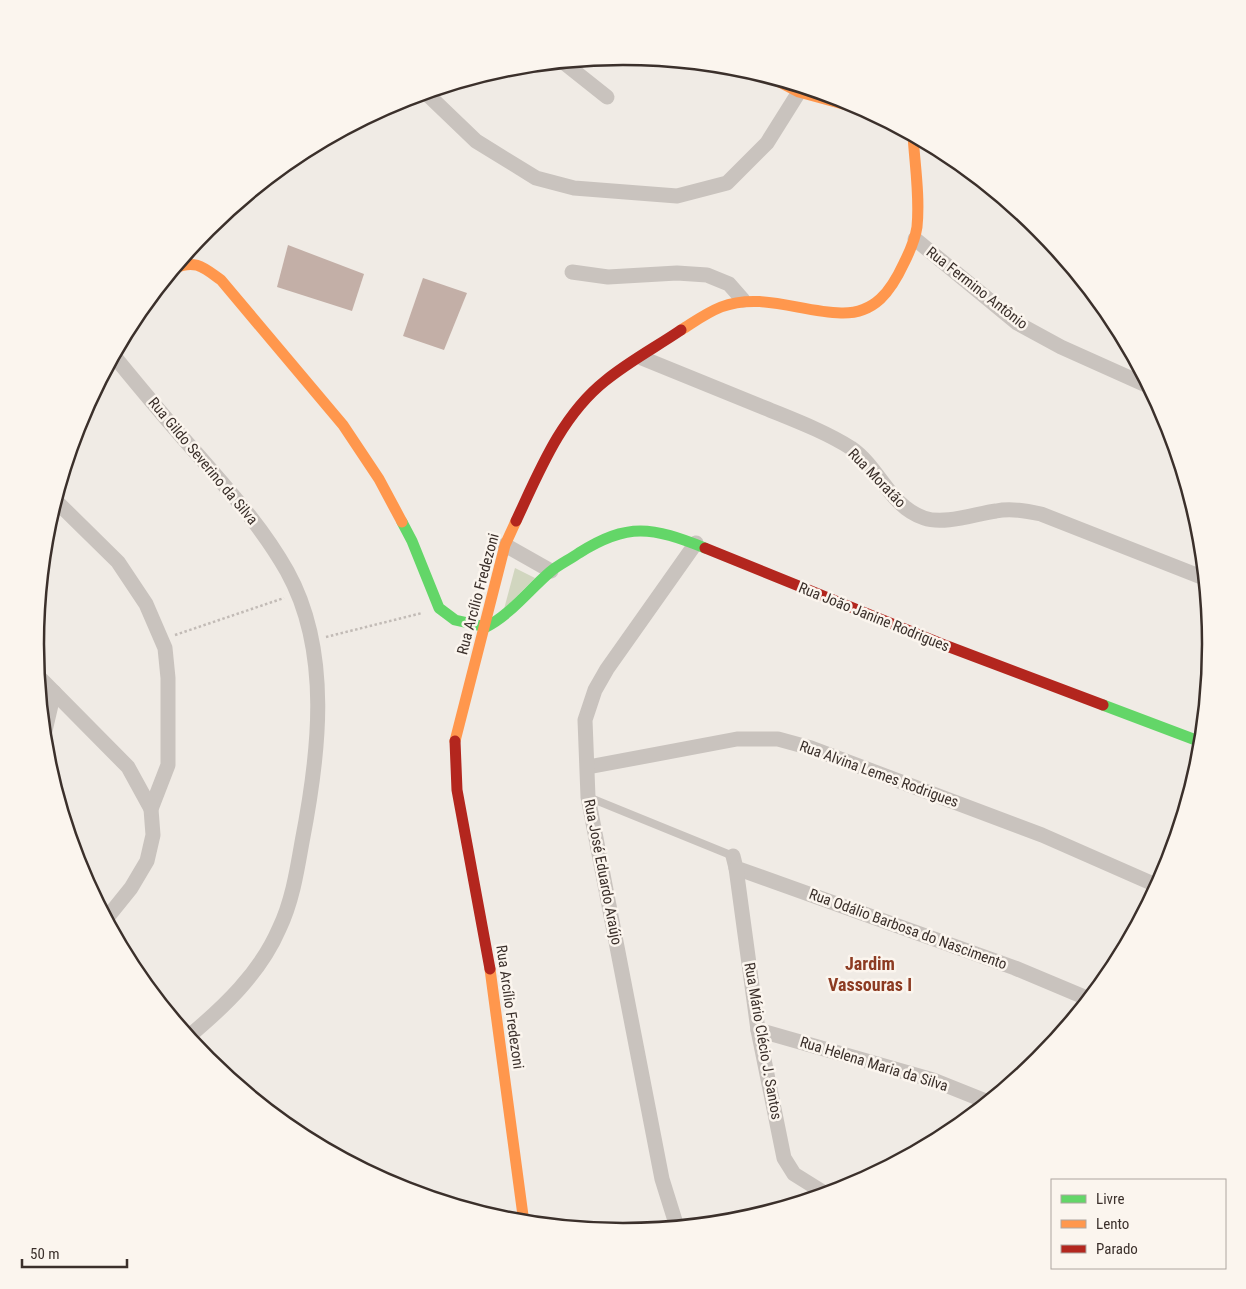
<svg xmlns="http://www.w3.org/2000/svg" width="1246" height="1289" font-family="'Roboto Condensed',sans-serif">
	<style>
		.green { fill: #d1d6bf }
		.building { fill: #c3afa7 }
		.lines { fill: none; stroke-linecap: round; stroke-linejoin: round }
		.path { stroke: #c2bbb6; stroke-width: 2.5; stroke-dasharray: 2.5 2.5; stroke-linecap: butt }
		.lane { stroke: #c9c3be; stroke-width: 8 }
		.street { stroke: #c9c3be; stroke-width: 15 }
		.fast { stroke: #63d668; stroke-width: 11 }
		.slow { stroke: #ff974d; stroke-width: 11 }
		.jam { stroke: #b3261e; stroke-width: 11 }
		.labels { text-anchor: middle; stroke-width: 5; stroke-linejoin: round; paint-order: stroke }
		.street-label { font-size: 15px; fill: #3b302b; stroke: #fbf5ee }
		.quarter-label { font-size: 18px; font-weight: bold; fill: #8c3b22; stroke: #fbf5ee }
		.rim { fill: none; stroke: #3b302b; stroke-width: 2.5 }
	</style>
	<rect width="100%" height="100%" fill="#f0ebe5"/>
	<path class="green" d="M 515,568 L 535,578 L 504,609 Z"/>
	<g class="building">
		<path d="M 288,245 L 364,274 L 352,311 L 277,287 Z"/>
		<path d="M 423,278 L 467,293 L 444,350 L 403,336 Z"/>
	</g>
	<g class="lines">
		<g class="path">
			<path d="M 175,635 L 284,598"/>
			<path d="M 326,637 L 422,613"/>
		</g>
		<path class="lane" d="M 588,797 L 733,856"/>
		<g class="street">
			<path d="M 563,62 L 607,97"/>
			<path d="M 426,93 L 476,141 L 536,178 L 574,188 L 677,196 L 727,183 L 767,143 L 799,92"/>
			<path d="M 915,239 L 1017,323 L 1061,347 L 1148,386"/>
			<path d="M 572,272 L 608,277 L 677,273 L 707,275 L 729,284 L 743,300"/>
			<path d="M 114,356 C 141,389 169,423 198,455 C 231,493 262,527 287,571 C 332,652 319,755 302,842 C 297,871 292,902 279,929 C 260,973 224,1007 188,1037"/>
			<path d="M 642,358 C 683,375 724,391 765,408 C 794,420 824,431 851,448 C 880,468 889,506 924,518 C 944,525 975,514 996,511 C 1011,508 1026,511 1041,514 L 1204,578"/>
			<path d="M 55,500 L 118,562 L 146,604 L 165,648 L 168,678 L 168,765 L 151,809 L 153,835 L 147,861 L 131,888 L 106,919"/>
			<path d="M 505,545 L 551,571"/>
			<path d="M 38,676 L 128,767 L 151,809"/>
			<path d="M 44,735 L 54,692"/>
			<path d="M 588,767 L 737,739 L 778,739 L 811,748 L 1042,835 L 1158,886"/>
			<path d="M 733,856 L 736,868 L 1015,968 L 1089,999"/>
			<path d="M 736,868 L 758,1030 L 784,1158 L 794,1174 L 826,1194"/>
			<path d="M 758,1030 L 933,1080 L 988,1102"/>
			<path d="M 677,1227 L 662,1179 L 588,797 L 585,720 L 595,690 L 607,669 L 696,543"/>
		</g>
		<g class="fast">
			<path d="M 402,522 L 412,541 L 439,608 L 455,620 L 486,627 C 511,614 528,591 550,572 C 558,565 569,560 579,553 C 628,522 652,527 705,548"/>
			<path d="M 1103,705 L 1201,742"/>
		</g>
		<g class="slow">
			<path d="M 772,78 L 799,92 L 865,110"/>
			<path d="M 175,268 C 196,259 204,268 221,280 L 343,425 L 379,479 L 402,522"/>
			<path d="M 681,330 C 694,322 706,313 721,307 C 761,292 800,312 841,313 C 875,314 891,291 904,263 C 910,251 915,240 917,227 C 920,197 915,166 913,136"/>
			<path d="M 455,741 L 505,545 L 516,521"/>
			<path d="M 490,969 L 524,1223"/>
		</g>
		<g class="jam">
			<path d="M 516,521 C 539,472 561,416 605,381 C 628,362 656,347 681,330"/>
			<path d="M 705,548 L 947,646 L 1103,705"/>
			<path d="M 455,741 L 457,790 L 490,969"/>
		</g>
	</g>
	<g class="labels">
		<g class="street-label">
			<text transform="translate(977 288) rotate(38)" y="5">Rua Fermino Antônio</text>
			<text transform="translate(203 461) rotate(50)" y="5">Rua Gildo Severino da Silva</text>
			<text transform="translate(877 478) rotate(46)" y="5">Rua Moratão</text>
			<text transform="translate(478 594) rotate(-75)" y="5">Rua Arcílio Fredezoni</text>
			<text transform="translate(874 617) rotate(22)" y="5">Rua João Janine Rodrigues</text>
			<text transform="translate(879 774) rotate(20)" y="5">Rua Alvina Lemes Rodrigues</text>
			<text transform="translate(603 872) rotate(79)" y="5">Rua José Eduardo Araújo</text>
			<text transform="translate(908 929) rotate(20)" y="5">Rua Odálio Barbosa do Nascimento</text>
			<text transform="translate(510 1007) rotate(82)" y="5">Rua Arcílio Fredezoni</text>
			<text transform="translate(763 1041) rotate(80)" y="5">Rua Mário Clécio J. Santos</text>
			<text transform="translate(874 1064) rotate(17)" y="5">Rua Helena Maria da Silva</text>
		</g>
		<g class="quarter-label">
			<text x="870" y="970">Jardim<tspan x="870" dy="21">Vassouras I</tspan></text>
		</g>
	</g>
	<path d="M0 0H1246V1289H0ZM44 644a579 579 0 1 1 1158 0a579 579 0 1 1-1158 0Z" fill="#fbf5ee" fill-rule="evenodd"/>
	<path class="rim" d="M44 644a579 579 0 1 1 1158 0a579 579 0 1 1-1158 0Z"/>
	<rect x="1051" y="1179" width="175" height="90" fill="#fbf5ee" stroke="#aea6a0"/>
	<rect x="1061" y="1195" width="25" height="8" fill="#63d668" stroke="#aea6a0"/>
	<text x="1096" y="1204" font-size="15" fill="#3b302b">Livre</text>
	<rect x="1061" y="1220" width="25" height="8" fill="#ff974d" stroke="#aea6a0"/>
	<text x="1096" y="1229" font-size="15" fill="#3b302b">Lento</text>
	<rect x="1061" y="1245" width="25" height="8" fill="#b3261e" stroke="#aea6a0"/>
	<text x="1096" y="1254" font-size="15" fill="#3b302b">Parado</text>
	<path d="M22 1259v8h105v-8" fill="none" stroke="#3b302b" stroke-width="2.5"/>
	<text x="30" y="1259" font-size="15" fill="#3b302b" stroke="#fbf5ee" stroke-width="4" paint-order="stroke">50 m</text>
</svg>
